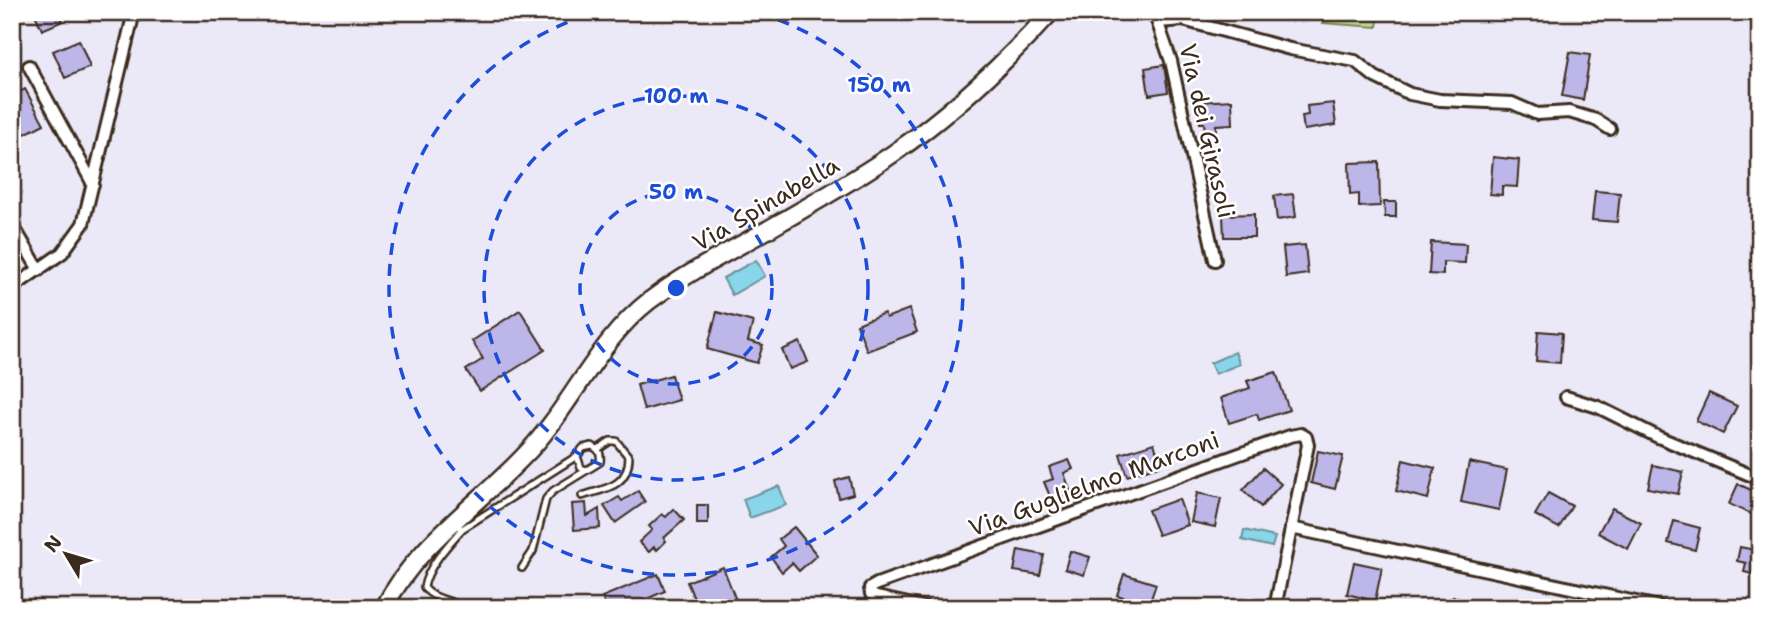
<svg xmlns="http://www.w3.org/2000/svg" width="1772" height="620" font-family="'Shantell Sans',sans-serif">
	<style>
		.green { fill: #bddc94; stroke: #7c8359; stroke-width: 2 }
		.water { fill: #89d5e9; stroke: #6a9198; stroke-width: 2 }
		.building { fill: #bdb6e8; stroke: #3b2a1e; stroke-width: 2 }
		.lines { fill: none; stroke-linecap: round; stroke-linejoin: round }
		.lane-casing { stroke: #3b2a1e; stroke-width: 10 }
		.street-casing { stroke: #3b2a1e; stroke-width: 16 }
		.secondary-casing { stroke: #3b2a1e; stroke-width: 21 }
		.lane { stroke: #fff; stroke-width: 5 }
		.street { stroke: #fff; stroke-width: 10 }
		.secondary { stroke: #fff; stroke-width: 16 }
		.ring { fill: none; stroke: #1d4ed8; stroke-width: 3.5; stroke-dasharray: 12 9 }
		.labels { text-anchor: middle; stroke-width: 5; stroke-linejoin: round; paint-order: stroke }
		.street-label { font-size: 24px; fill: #3b2a1e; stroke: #fff }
		.centre { fill: #1d4ed8; stroke: #fff; stroke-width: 3.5 }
		.ring-label { font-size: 21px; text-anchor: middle; font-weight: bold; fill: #1d4ed8; stroke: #fff; stroke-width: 5; stroke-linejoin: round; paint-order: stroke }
	</style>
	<rect width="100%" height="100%" fill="#ebe9f8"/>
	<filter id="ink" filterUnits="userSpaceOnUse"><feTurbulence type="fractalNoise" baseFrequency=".0143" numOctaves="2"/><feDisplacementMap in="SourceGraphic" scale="14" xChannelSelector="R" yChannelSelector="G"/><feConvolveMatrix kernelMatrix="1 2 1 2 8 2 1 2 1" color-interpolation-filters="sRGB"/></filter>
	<g filter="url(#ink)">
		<path class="green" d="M 1324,12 L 1379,12 L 1377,27 L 1323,23 Z"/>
		<g class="water">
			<path d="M 756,260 L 765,276 L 732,295 L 723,278 Z"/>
			<path d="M 1235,352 L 1240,364 L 1215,374 L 1210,363 Z"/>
			<path d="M 779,486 L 786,505 L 750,518 L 743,499 Z"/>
			<path d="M 1244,530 L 1275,537 L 1272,547 L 1242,540 Z"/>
		</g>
		<g class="building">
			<path d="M 34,12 L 59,12 L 63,21 L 42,30 Z"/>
			<path d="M 79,40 L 90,67 L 65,78 L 53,51 Z"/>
			<path d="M 1570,52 L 1590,55 L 1583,100 L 1562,96 Z"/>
			<path d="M 1164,65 L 1168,92 L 1149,95 L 1145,68 Z"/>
			<path d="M 25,89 L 44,124 L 21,136 L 12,120 L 12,96 Z"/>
			<path d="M 1232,100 L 1233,124 L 1216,125 L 1216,131 L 1205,132 L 1204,123 L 1200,123 L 1199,102 Z"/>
			<path d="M 1333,103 L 1336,125 L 1304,130 L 1302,116 L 1308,115 L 1307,106 Z"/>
			<path d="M 1493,157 L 1519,160 L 1517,187 L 1502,186 L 1502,195 L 1490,194 Z"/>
			<path d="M 1379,162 L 1380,206 L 1359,207 L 1359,194 L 1350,195 L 1349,163 Z"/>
			<path d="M 1595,191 L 1620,193 L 1617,222 L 1592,220 Z"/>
			<path d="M 1293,194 L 1296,217 L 1277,220 L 1274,196 Z"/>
			<path d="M 1384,202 L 1396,202 L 1396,217 L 1385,217 Z"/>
			<path d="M 1254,214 L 1254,237 L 1224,237 L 1223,215 Z"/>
			<path d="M 1431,242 L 1466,244 L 1465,263 L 1443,262 L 1443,275 L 1429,274 Z"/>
			<path d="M 1305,245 L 1308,274 L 1286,277 L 1283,247 Z"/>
			<path d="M 909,309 L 917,332 L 867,351 L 857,324 L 884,313 L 886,318 Z"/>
			<path d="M 520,310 L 545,350 L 480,391 L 466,370 L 483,359 L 472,341 Z"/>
			<path d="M 717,312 L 753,322 L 748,341 L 763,345 L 757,363 L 707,349 Z"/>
			<path d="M 1538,331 L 1562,333 L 1560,363 L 1536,361 Z"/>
			<path d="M 800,342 L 808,362 L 790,369 L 782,350 Z"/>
			<path d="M 1276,372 L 1289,410 L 1259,420 L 1257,414 L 1229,423 L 1221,398 L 1250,388 L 1247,381 Z"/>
			<path d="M 671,375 L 679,400 L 644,410 L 637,385 Z"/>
			<path d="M 1709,393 L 1737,406 L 1723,434 L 1696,421 Z"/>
			<path d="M 1154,443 L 1161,465 L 1127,476 L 1120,454 Z"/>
			<path d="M 1318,451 L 1343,456 L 1335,489 L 1311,483 Z"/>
			<path d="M 1069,460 L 1073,469 L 1064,473 L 1071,493 L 1052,501 L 1044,482 L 1053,479 L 1049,467 Z"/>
			<path d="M 1403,460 L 1435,468 L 1428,499 L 1396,491 Z"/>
			<path d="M 1469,462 L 1507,470 L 1499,510 L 1461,502 Z"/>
			<path d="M 1653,465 L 1683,472 L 1678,494 L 1648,488 Z"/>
			<path d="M 1263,468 L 1281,484 L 1261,507 L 1243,490 Z"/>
			<path d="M 849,477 L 853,494 L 839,498 L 835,481 Z"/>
			<path d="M 1738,484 L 1760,494 L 1751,514 L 1729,504 Z"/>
			<path d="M 638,491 L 645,502 L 615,523 L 604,506 L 619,497 L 622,501 Z"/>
			<path d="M 1197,493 L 1221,498 L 1215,527 L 1191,522 Z"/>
			<path d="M 1548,493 L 1572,506 L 1559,528 L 1535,515 Z"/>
			<path d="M 1179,499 L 1188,525 L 1158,535 L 1148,510 Z"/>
			<path d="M 586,503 L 587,516 L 599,509 L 600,528 L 574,530 L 572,504 Z"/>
			<rect x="697" y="505" width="11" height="19"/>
			<path d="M 1612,508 L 1641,523 L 1628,549 L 1598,533 Z"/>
			<path d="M 674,509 L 684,520 L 664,538 L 666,541 L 657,550 L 654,547 L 649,552 L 639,542 L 652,530 L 649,526 L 662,514 L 666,517 Z"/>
			<path d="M 1674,521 L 1700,528 L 1695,550 L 1668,543 Z"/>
			<path d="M 794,527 L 817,555 L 799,571 L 792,563 L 782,572 L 771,557 L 784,546 L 779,539 Z"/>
			<path d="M 1740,547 L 1760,551 L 1760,576 L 1744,572 L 1746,563 L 1737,561 Z"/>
			<path d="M 1018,550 L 1044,555 L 1040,575 L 1014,571 Z"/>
			<path d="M 1070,551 L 1090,557 L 1084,575 L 1065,569 Z"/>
			<path d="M 1354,562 L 1382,568 L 1375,601 L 1347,594 Z"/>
			<path d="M 723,567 L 739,608 L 698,608 L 687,582 Z"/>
			<path d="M 658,574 L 665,591 L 626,608 L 606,608 L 602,597 Z"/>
			<path d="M 1124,574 L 1156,584 L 1149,605 L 1117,595 Z"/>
			<path d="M 1453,597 L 1481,605 L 1481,608 L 1450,608 Z"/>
		</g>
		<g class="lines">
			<defs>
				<g id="lane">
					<path d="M 582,496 C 606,488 628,487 629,457 L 616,441 L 610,441 L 598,449"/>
					<path d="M 455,524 L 462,529 L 577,456 L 583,448 L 592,446 C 600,450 601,454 600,462 L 587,470 L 581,468 L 577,456"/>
					<path d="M 462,529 C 448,545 428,566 424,587 C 432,600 453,600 466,608"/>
					<path d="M 522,568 L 533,551 L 546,499 L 553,491 L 587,470"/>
				</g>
				<g id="street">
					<path d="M 1154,12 L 1171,61 L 1215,260"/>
					<path d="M 1158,22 L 1183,20 L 1290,49 L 1355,61 L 1375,77 L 1410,94 L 1440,100 L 1512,103 L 1537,114 L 1569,112 L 1596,120 L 1610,129"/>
					<path d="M 29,66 L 93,184"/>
					<path d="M 12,224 L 39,270"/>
					<path d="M 12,288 L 62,253 L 83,224 L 134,12"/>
					<path d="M 1566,397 L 1598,407 L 1658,437 L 1760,479"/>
					<path d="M 1291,528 L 1664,608"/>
					<path d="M 927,608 L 876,597 L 871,594 L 870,588 L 877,584 L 1290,436 L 1301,434 L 1306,437 L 1308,445 L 1275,608"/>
				</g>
				<path id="secondary" d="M 384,608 C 415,546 476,506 523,457 C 570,410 596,342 649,301 C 690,270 737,248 781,222 C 819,200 858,178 894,153 C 952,113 1004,64 1051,12"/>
			</defs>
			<use href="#lane" class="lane-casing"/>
			<use href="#street" class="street-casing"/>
			<use href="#secondary" class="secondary-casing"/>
			<use href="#lane" class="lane"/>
			<use href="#street" class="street"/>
			<use href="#secondary" class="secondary"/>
		</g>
	</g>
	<g class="ring">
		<circle cx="676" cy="288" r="96"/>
		<circle cx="676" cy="288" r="192"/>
		<path d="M758 13A287 287 0 1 1 594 13"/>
	</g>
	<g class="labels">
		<g class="street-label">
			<text transform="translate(1207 131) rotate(77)" y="8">Via dei Girasoli</text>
			<text transform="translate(766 204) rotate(-30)" y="8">Via Spinabella</text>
			<text transform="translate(1094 484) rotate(-20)" y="8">Via Guglielmo Marconi</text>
		</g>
	</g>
	<circle cx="676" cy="288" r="10" class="centre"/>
	<g class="ring-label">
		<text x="879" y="92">150 m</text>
		<text x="676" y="103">100 m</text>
		<text x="676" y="199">50 m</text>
	</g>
	<rect width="1772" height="620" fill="none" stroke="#fff" stroke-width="42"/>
	<rect x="21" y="21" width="1730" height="578" fill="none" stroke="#3b2a1e" stroke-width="2.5" filter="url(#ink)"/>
	<g transform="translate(66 554) rotate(308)" stroke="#ffffff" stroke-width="5" paint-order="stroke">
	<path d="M0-5L12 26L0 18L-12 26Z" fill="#3b2a1e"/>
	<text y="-10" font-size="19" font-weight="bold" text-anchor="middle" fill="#3b2a1e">N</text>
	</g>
</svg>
